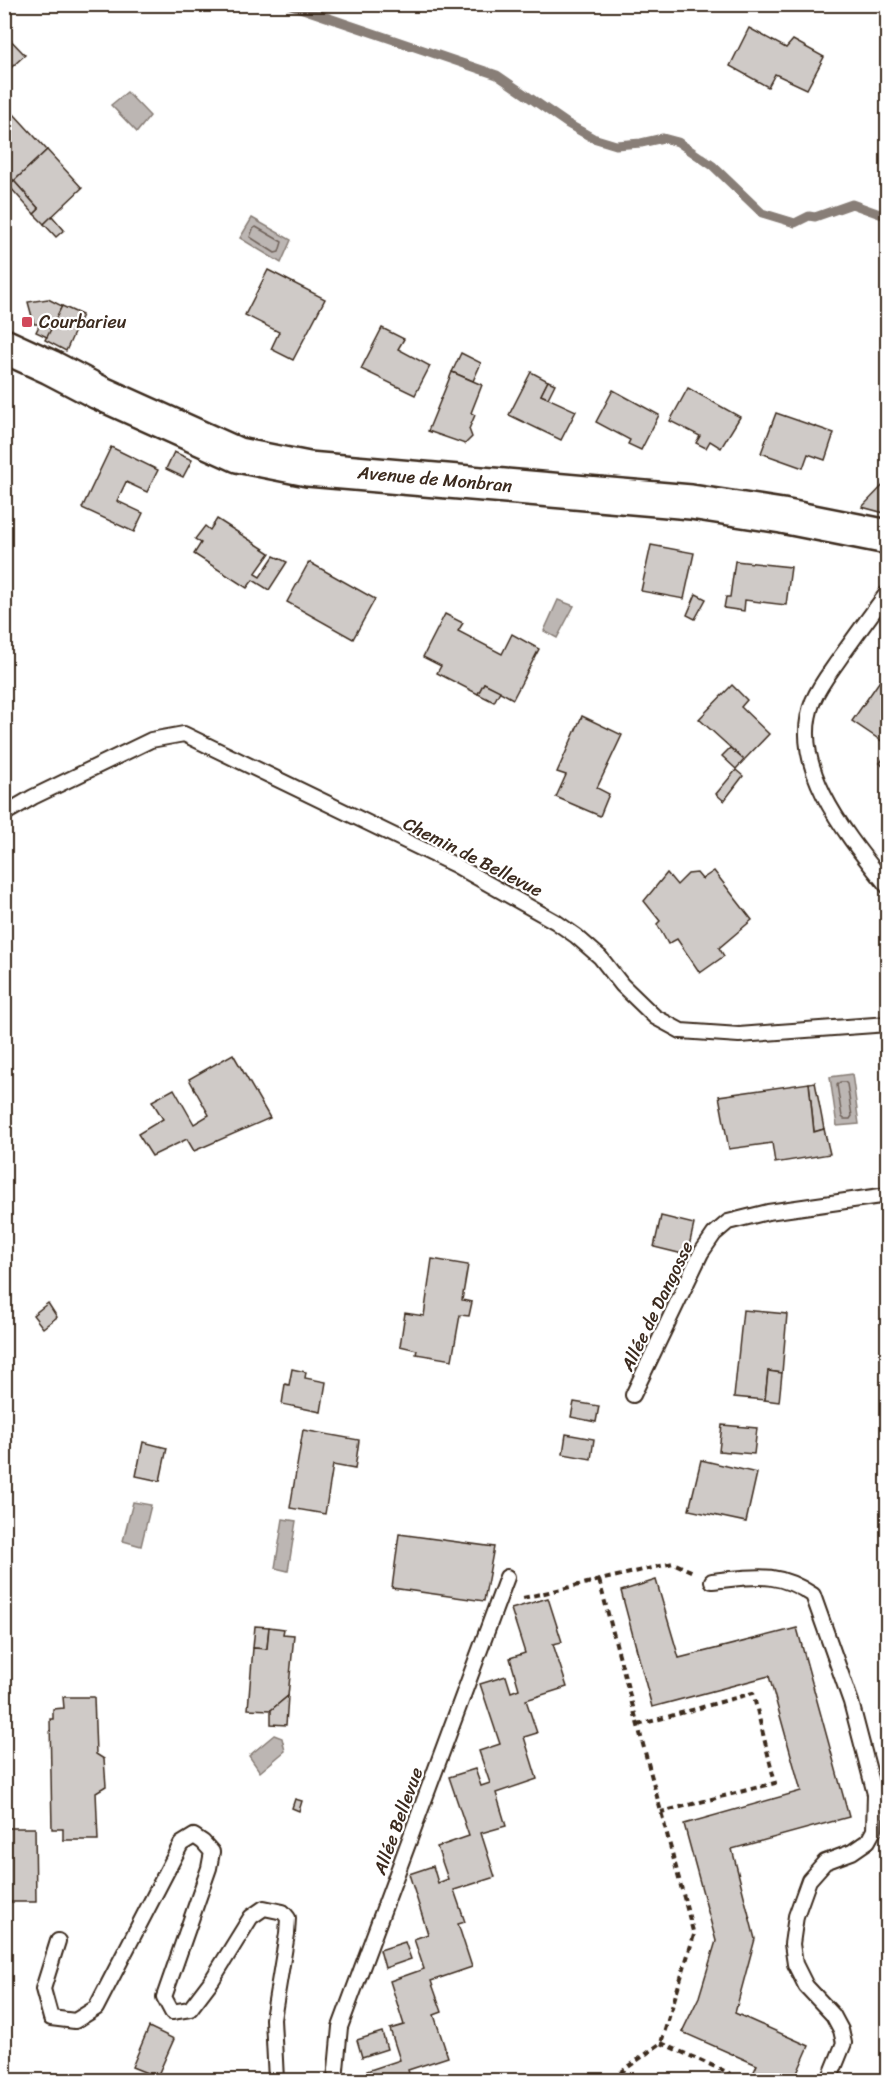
<svg xmlns="http://www.w3.org/2000/svg" width="892" height="2085" font-family="Sriracha,sans-serif">
	<style>
		.water { fill: #bcb6b3; stroke: #887e77; stroke-width: 1.5 }
		.lines { fill: none; stroke-linecap: round; stroke-linejoin: round }
		.shore { stroke: #6f625a; stroke-width: 1.5 }
		.stream { stroke: #887e77; stroke-width: 9 }
		.building { fill: #cfcac7; stroke: #3b2a1e; stroke-width: 1.5 }
		.lane-casing { stroke: #3b2a1e; stroke-width: 18 }
		.secondary-casing { stroke: #3b2a1e; stroke-width: 38 }
		.path { stroke: #3b2a1e; stroke-width: 4; stroke-dasharray: 6 4.5; stroke-linecap: butt }
		.lane { stroke: #fff; stroke-width: 14 }
		.secondary { stroke: #fff; stroke-width: 33 }
		.poi-dot { fill: #d1495b; stroke: #fff; stroke-width: 2 }
		.labels { text-anchor: middle; stroke-width: 4.5; stroke-linejoin: round; paint-order: stroke }
		.poi-label { font-size: 18px; fill: #3b2a1e; stroke: #fff; text-anchor: start }
		.street-label { font-size: 18px; fill: #3b2a1e; stroke: #fff }
	</style>
	<rect width="100%" height="100%" fill="#fff"/>
	<filter id="ink" filterUnits="userSpaceOnUse"><feTurbulence type="fractalNoise" baseFrequency=".0167" numOctaves="2"/><feDisplacementMap in="SourceGraphic" scale="12" xChannelSelector="R" yChannelSelector="G"/><feConvolveMatrix kernelMatrix="1 2 1 2 8 2 1 2 1" color-interpolation-filters="sRGB"/></filter>
	<g filter="url(#ink)">
		<g class="water">
			<path d="M 127,92 L 150,116 L 137,132 L 111,105 Z"/>
			<path d="M 252,218 L 291,240 L 281,263 L 240,238 Z"/>
			<path d="M 558,600 L 574,606 L 557,638 L 544,631 Z"/>
			<path d="M 852,1074 L 859,1124 L 837,1126 L 830,1077 Z"/>
			<path d="M 133,1502 L 151,1505 L 141,1546 L 123,1541 Z"/>
			<path d="M 283,1519 L 296,1521 L 288,1571 L 275,1568 Z"/>
			<path d="M 274,1735 L 282,1738 L 285,1751 L 260,1772 L 249,1756 Z"/>
		</g>
		<g class="lines">
			<g class="shore">
				<path d="M 256,227 L 282,242 L 279,252 L 275,253 L 250,237 L 253,229 Z"/>
				<path d="M 840,1082 L 845,1082 L 847,1084 L 852,1116 L 850,1119 L 844,1119 L 842,1117 L 837,1085 Z"/>
			</g>
			<path class="stream" d="M 288,4 L 497,75 L 568,124 L 593,138 L 616,145 L 641,143 L 663,138 L 678,142 L 713,166 L 762,213 L 795,223 L 809,216 L 815,217 L 852,204 L 888,217"/>
		</g>
		<g class="building">
			<path d="M 749,28 L 786,48 L 793,40 L 824,57 L 807,89 L 775,74 L 768,87 L 730,66 Z"/>
			<path d="M 4,33 L 25,55 L 4,74 Z"/>
			<path d="M 13,113 L 47,150 L 14,181 L 4,171 L 4,120 Z"/>
			<path d="M 47,150 L 82,188 L 44,224 L 34,214 L 39,209 L 14,181 Z"/>
			<path d="M 4,171 L 14,181 L 9,186 L 4,181 Z"/>
			<path d="M 14,181 L 39,209 L 34,214 L 9,186 Z"/>
			<path d="M 52,216 L 64,230 L 56,237 L 44,224 Z"/>
			<path d="M 268,270 L 325,299 L 293,360 L 271,349 L 279,332 L 245,315 Z"/>
			<path d="M 48,299 L 62,306 L 51,329 L 40,324 L 34,324 L 28,302 Z"/>
			<path d="M 62,306 L 82,315 L 66,351 L 45,340 Z"/>
			<path d="M 40,324 L 51,329 L 47,337 L 36,332 Z"/>
			<path d="M 382,328 L 404,339 L 398,349 L 430,366 L 415,395 L 361,369 Z"/>
			<path d="M 461,353 L 481,363 L 473,381 L 452,372 Z"/>
			<path d="M 452,372 L 482,385 L 471,413 L 475,415 L 469,429 L 472,437 L 465,444 L 428,431 Z"/>
			<path d="M 531,372 L 548,381 L 541,395 L 576,411 L 561,440 L 509,415 Z"/>
			<path d="M 548,381 L 555,384 L 548,398 L 541,395 Z"/>
			<path d="M 688,388 L 740,417 L 721,448 L 710,441 L 706,448 L 696,443 L 700,436 L 670,421 Z"/>
			<path d="M 613,390 L 659,415 L 641,450 L 628,444 L 630,440 L 596,422 Z"/>
			<path d="M 776,413 L 834,433 L 825,460 L 808,454 L 803,468 L 761,453 Z"/>
			<path d="M 111,447 L 158,470 L 147,492 L 126,482 L 117,501 L 143,513 L 134,532 L 82,508 Z"/>
			<path d="M 174,452 L 192,460 L 183,477 L 166,469 Z"/>
			<path d="M 888,480 L 888,514 L 862,507 Z"/>
			<path d="M 217,519 L 270,553 L 255,574 L 260,577 L 274,556 L 287,562 L 269,590 L 253,580 L 247,588 L 194,554 L 201,543 L 195,539 L 205,526 L 210,530 Z"/>
			<path d="M 651,545 L 694,553 L 684,599 L 641,591 Z"/>
			<path d="M 735,561 L 791,567 L 786,605 L 745,600 L 744,611 L 724,608 L 726,597 L 730,597 Z"/>
			<path d="M 309,562 L 375,599 L 353,639 L 287,602 Z"/>
			<path d="M 696,594 L 706,599 L 695,619 L 687,615 Z"/>
			<path d="M 445,614 L 463,623 L 458,631 L 502,654 L 512,634 L 539,649 L 513,699 L 484,683 L 478,694 L 437,673 L 441,666 L 423,657 Z"/>
			<path d="M 888,669 L 888,741 L 886,744 L 852,721 Z"/>
			<path d="M 484,683 L 500,691 L 494,702 L 478,694 Z"/>
			<path d="M 732,685 L 747,700 L 741,707 L 769,734 L 744,760 L 699,719 Z"/>
			<path d="M 582,716 L 622,735 L 597,788 L 609,794 L 600,816 L 556,797 L 566,775 L 557,772 Z"/>
			<path d="M 730,748 L 744,760 L 736,769 L 722,756 Z"/>
			<path d="M 888,752 L 888,772 L 880,763 Z"/>
			<path d="M 736,770 L 743,776 L 724,801 L 716,794 Z"/>
			<path d="M 714,871 L 752,920 L 719,948 L 724,956 L 700,973 L 677,939 L 668,944 L 657,924 L 660,921 L 644,901 L 667,873 L 677,885 L 688,874 L 697,873 L 702,879 Z"/>
			<path d="M 233,1054 L 270,1118 L 194,1151 L 187,1139 L 152,1156 L 138,1134 L 163,1119 L 152,1101 L 174,1089 L 194,1124 L 209,1115 L 189,1079 Z"/>
			<path d="M 815,1082 L 824,1129 L 814,1132 L 809,1083 Z"/>
			<path d="M 809,1083 L 814,1132 L 824,1129 L 830,1154 L 775,1163 L 772,1143 L 729,1149 L 719,1096 Z"/>
			<path d="M 661,1216 L 694,1224 L 687,1255 L 654,1247 Z"/>
			<path d="M 432,1259 L 468,1265 L 462,1300 L 472,1302 L 469,1316 L 460,1315 L 452,1360 L 416,1354 L 417,1350 L 400,1346 L 405,1313 L 424,1316 Z"/>
			<path d="M 48,1303 L 57,1317 L 43,1328 L 33,1315 Z"/>
			<path d="M 743,1310 L 787,1314 L 782,1373 L 768,1371 L 765,1400 L 734,1397 Z"/>
			<path d="M 292,1369 L 306,1372 L 305,1378 L 326,1382 L 321,1412 L 282,1404 L 285,1384 L 289,1385 Z"/>
			<path d="M 768,1371 L 782,1373 L 779,1402 L 765,1400 Z"/>
			<path d="M 574,1402 L 599,1406 L 596,1422 L 571,1417 Z"/>
			<path d="M 722,1425 L 757,1428 L 754,1454 L 719,1451 Z"/>
			<path d="M 303,1430 L 359,1440 L 355,1469 L 333,1465 L 325,1514 L 290,1508 Z"/>
			<path d="M 566,1434 L 594,1439 L 591,1459 L 563,1454 Z"/>
			<path d="M 143,1442 L 167,1448 L 160,1481 L 136,1476 Z"/>
			<path d="M 701,1460 L 757,1473 L 746,1522 L 689,1510 Z"/>
			<path d="M 399,1534 L 494,1547 L 484,1601 L 392,1588 Z"/>
			<path d="M 656,1580 L 679,1658 L 797,1628 L 849,1817 L 732,1849 L 755,1939 L 735,2013 L 809,2046 L 794,2080 L 750,2080 L 757,2065 L 682,2032 L 699,1997 L 716,1941 L 684,1824 L 801,1791 L 769,1676 L 652,1707 L 621,1591 Z"/>
			<path d="M 548,1598 L 562,1642 L 553,1644 L 567,1687 L 526,1700 L 537,1733 L 524,1737 L 537,1779 L 496,1793 L 506,1826 L 481,1833 L 495,1877 L 454,1890 L 465,1922 L 458,1924 L 472,1967 L 431,1981 L 442,2012 L 434,2015 L 448,2057 L 408,2070 L 411,2080 L 370,2080 L 367,2071 L 400,2060 L 390,2029 L 404,2025 L 390,1981 L 424,1969 L 414,1939 L 428,1934 L 409,1874 L 433,1866 L 438,1883 L 448,1879 L 437,1847 L 469,1836 L 449,1777 L 475,1769 L 481,1786 L 490,1783 L 479,1751 L 500,1744 L 480,1684 L 506,1676 L 511,1692 L 519,1689 L 510,1658 L 525,1653 L 511,1609 Z"/>
			<path d="M 255,1626 L 269,1627 L 267,1649 L 253,1648 Z"/>
			<path d="M 269,1627 L 284,1629 L 283,1634 L 294,1635 L 288,1696 L 271,1710 L 248,1709 L 253,1648 L 267,1649 Z"/>
			<path d="M 288,1696 L 286,1725 L 271,1724 L 271,1710 Z"/>
			<path d="M 63,1697 L 94,1697 L 96,1754 L 104,1759 L 106,1786 L 96,1792 L 98,1840 L 63,1840 L 63,1829 L 52,1829 L 50,1719 L 53,1719 L 53,1709 L 64,1708 Z"/>
			<path d="M 295,1799 L 302,1801 L 299,1811 L 292,1808 Z"/>
			<path d="M 4,1828 L 35,1828 L 36,1902 L 4,1902 Z"/>
			<path d="M 405,1942 L 411,1959 L 385,1968 L 380,1950 Z"/>
			<path d="M 149,2027 L 174,2039 L 157,2077 L 132,2067 Z"/>
			<path d="M 382,2032 L 387,2049 L 362,2057 L 357,2040 Z"/>
			<path d="M 258,2077 L 258,2080 L 235,2080 L 235,2079 Z"/>
		</g>
		<g class="lines">
			<defs>
				<g id="lane">
					<path d="M 888,592 C 872,613 857,634 842,655 C 832,670 820,684 813,701 C 787,766 850,839 888,887"/>
					<path d="M 4,814 L 33,797 L 151,740 L 184,734 L 455,865 L 556,922 L 576,936 L 600,957 L 622,985 L 655,1017 L 681,1031 L 739,1035 L 888,1024"/>
					<path d="M 633,1395 L 701,1253 L 714,1234 L 728,1222 L 768,1212 L 888,1195"/>
					<path d="M 712,1581 C 754,1577 776,1570 813,1595 L 851,1702 L 875,1794 L 874,1830 L 868,1841 L 852,1852 L 825,1862 L 809,1880 L 796,1916 L 792,1944 L 795,1964 L 806,1986 L 833,2015 L 841,2030 L 844,2043 L 829,2080"/>
					<path d="M 58,1941 L 43,1989 L 51,2018 L 75,2021 L 96,2008 L 181,1844 L 194,1836 L 203,1842 L 212,1852 L 209,1868 L 164,1997 L 172,2012 L 190,2009 L 212,1980 L 251,1917 L 264,1908 L 283,1912 L 288,1918 L 287,1934 L 273,2019 L 276,2080"/>
					<path d="M 335,2080 L 340,2027 L 507,1577"/>
				</g>
				<path id="secondary" d="M 4,346 L 50,367 L 98,392 L 238,455 L 308,469 L 691,502 L 782,516 L 888,537"/>
			</defs>
			<use href="#lane" class="lane-casing"/>
			<use href="#secondary" class="secondary-casing"/>
			<g class="path">
				<path d="M 599,1580 L 694,1935 L 661,2043 L 620,2073 L 614,2080"/>
				<path d="M 523,1598 L 673,1563 L 693,1572"/>
				<path d="M 638,1725 L 753,1693 L 775,1783 L 661,1812"/>
				<path d="M 661,2043 L 729,2073 L 726,2080"/>
			</g>
			<use href="#lane" class="lane"/>
			<use href="#secondary" class="secondary"/>
		</g>
	</g>
	<rect class="poi-dot" x="21" y="316" width="12" height="12" rx="3"/>
	<g class="labels">
		<g class="poi-label">
			<text x="39" y="328">Courbarieu</text>
		</g>
		<g class="street-label">
			<text transform="translate(435 479) rotate(5)" y="6">Avenue de Monbran</text>
			<text transform="translate(473 857) rotate(27)" y="6">Chemin de Bellevue</text>
			<text transform="translate(657 1306) rotate(-64)" y="6">Allée de Dangosse</text>
			<text transform="translate(398 1821) rotate(-70)" y="6">Allée Bellevue</text>
		</g>
	</g>
	<rect width="892" height="2085" fill="none" stroke="#fff" stroke-width="24"/>
	<rect x="12" y="12" width="868" height="2061" fill="none" stroke="#3b2a1e" stroke-width="2" filter="url(#ink)"/>
</svg>
